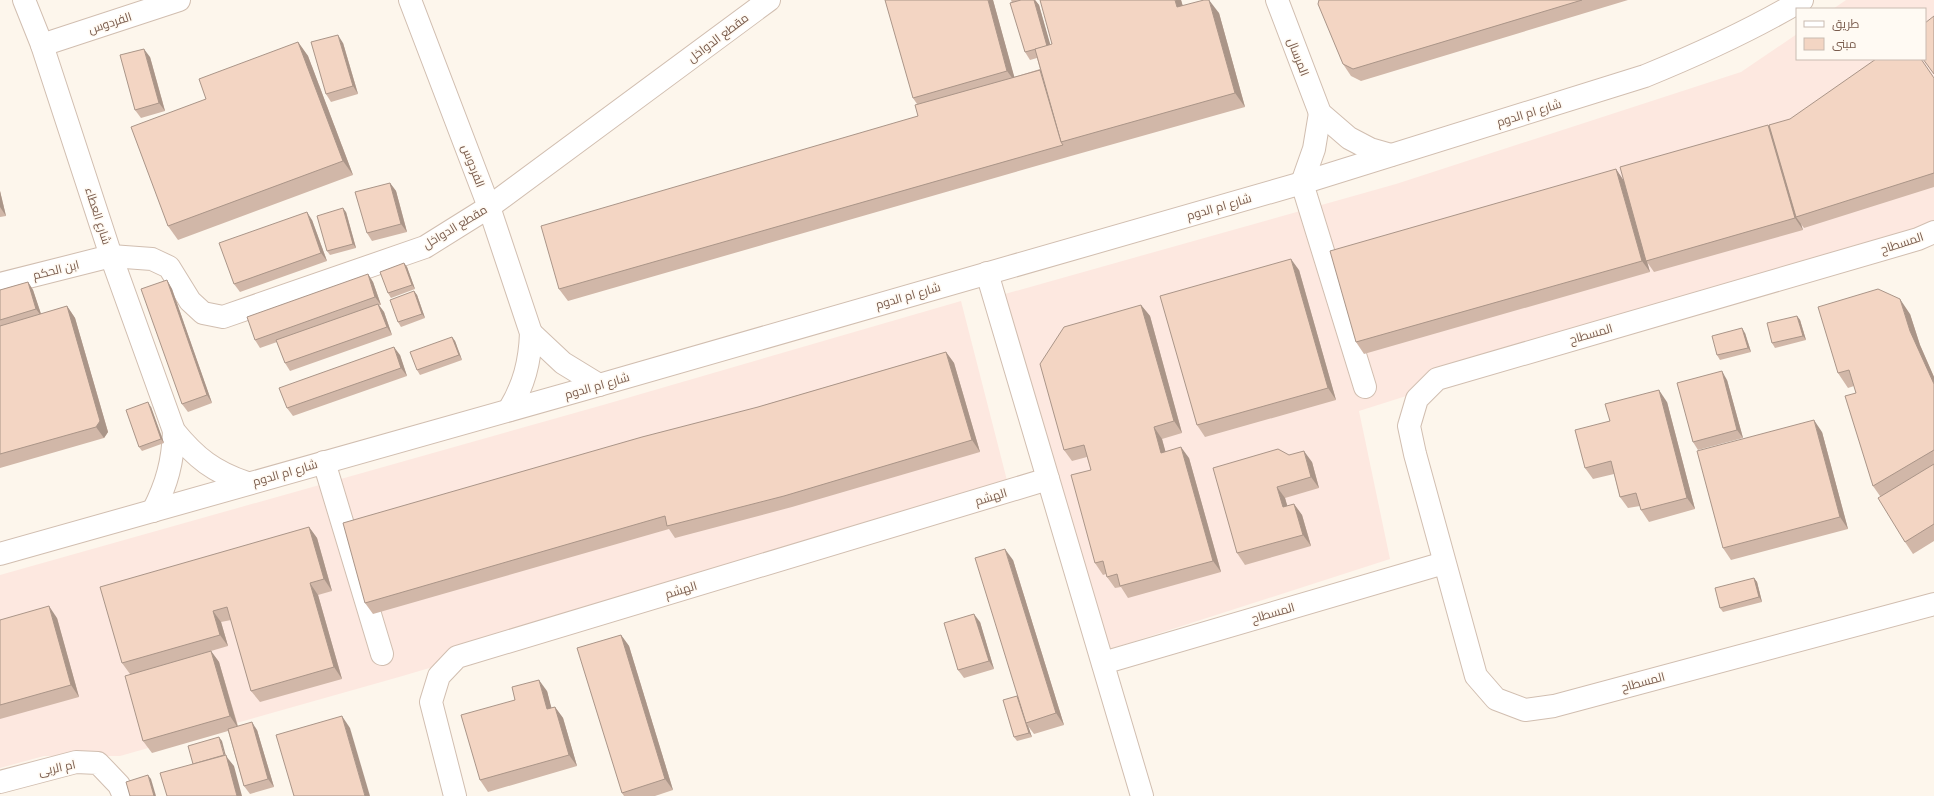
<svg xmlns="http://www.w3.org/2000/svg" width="1934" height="796" font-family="Figtree,Cairo,sans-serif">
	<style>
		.commercial { fill: #fde8e0 }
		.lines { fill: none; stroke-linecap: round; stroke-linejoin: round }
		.pedestrian-casing { stroke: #d1beb0; stroke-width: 24 }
		.minor-casing { stroke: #d1beb0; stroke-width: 24 }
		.tertiary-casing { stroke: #d1beb0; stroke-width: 24 }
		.pedestrian { stroke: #fff; stroke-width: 22 }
		.minor { stroke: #fff; stroke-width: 22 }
		.tertiary { stroke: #fff; stroke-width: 22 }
		.wall { fill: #d1b7a8 }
		.shaded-wall { fill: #aa9588 }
		.building { fill: #f3d5c3; stroke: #aa9588 }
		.labels { text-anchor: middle; stroke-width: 3; stroke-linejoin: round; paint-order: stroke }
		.street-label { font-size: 12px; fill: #7a5c4d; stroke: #fffaf3 }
	</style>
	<rect width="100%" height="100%" fill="#fdf6ec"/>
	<g class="commercial">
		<path d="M 1846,0 L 1934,0 L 1934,220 L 1917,234 L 1359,411 L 1390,559 L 1095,654 L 998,296 L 1396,184 L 1741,72 L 1797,34 L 1797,59 L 1925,59 L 1925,9 L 1833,9 Z"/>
		<path d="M 961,301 L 1011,496 L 399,677 L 120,756 L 44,756 L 0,768 L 0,575 L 603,405 Z"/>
	</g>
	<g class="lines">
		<defs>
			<g id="pedestrian">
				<path d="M 1302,183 L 1365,387"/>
				<path d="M 324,462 L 382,654"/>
			</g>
			<g id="minor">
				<path d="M 24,0 L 42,45 L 111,256 L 174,431 C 196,458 214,472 247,483"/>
				<path d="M 410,0 L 489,207 L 531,333 C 530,362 524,385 509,410"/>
				<path d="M 1277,0 L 1320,113 L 1349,138 L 1370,149 L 1391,155"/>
				<path d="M 42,45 L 179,0"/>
				<path d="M 1302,183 L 1314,149 L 1320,113"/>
				<path d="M 1934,232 L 1918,239 L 1437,379 L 1417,399 L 1409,426 L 1415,454 L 1476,676 L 1496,699 L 1525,710 L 1554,706 L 1934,604"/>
				<path d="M 987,273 L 1142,796"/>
				<path d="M 0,284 L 111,256 L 152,259 L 169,267 L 190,301 L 203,313 L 223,317 L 425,247 L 489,207 L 769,0"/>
				<path d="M 531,333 L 563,363 L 599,385"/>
				<path d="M 153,511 C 167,484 173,461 174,431"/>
				<path d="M 1103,663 L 1444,563"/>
				<path d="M 0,782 L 76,762 L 98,763 L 119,785 L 124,796"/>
				<path d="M 455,796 L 431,702 L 439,676 L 457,657 L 1048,479"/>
			</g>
			<path id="tertiary" d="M 0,554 L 599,385 L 1302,183 L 1645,76 C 1699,54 1752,30 1802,0"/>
		</defs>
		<use href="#pedestrian" class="pedestrian-casing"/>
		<use href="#minor" class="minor-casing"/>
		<use href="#tertiary" class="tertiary-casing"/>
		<use href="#pedestrian" class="pedestrian"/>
		<use href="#minor" class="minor"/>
		<use href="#tertiary" class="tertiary"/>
	</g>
	<g class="wall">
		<path d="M 993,0 L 1014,77 L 1040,69 L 1037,58 L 1030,60 L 1025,52 L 1012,3 L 1011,0 L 1035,0 L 1039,5 L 1050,45 L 1181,0 L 1183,6 L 1219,13 L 1245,107 L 1071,156 L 568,301 L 559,289 L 918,116 L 917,104 L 913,98 Z"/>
		<path d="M 1319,0 L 1628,0 L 1361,81 L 1351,76 L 1343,64 Z"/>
		<path d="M 298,42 L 308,56 L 353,175 L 178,240 L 168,226 L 206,99 Z"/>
		<path d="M 343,43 L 358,94 L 331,102 L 326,94 Z"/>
		<path d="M 150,57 L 165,111 L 141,118 L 135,110 Z"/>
		<path d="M 1934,78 L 1934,187 L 1804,228 L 1801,224 L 1803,230 L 1654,272 L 1647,262 L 1650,272 L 1364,354 L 1356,342 L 1616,169 L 1623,180 L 1770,129 Z"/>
		<path d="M 390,183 L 396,191 L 407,232 L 372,241 L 367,233 Z"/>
		<path d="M 0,191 L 6,216 L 0,217 Z"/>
		<path d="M 346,212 L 356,248 L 330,255 L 327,251 Z"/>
		<path d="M 312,220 L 327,261 L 240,292 L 234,284 Z"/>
		<path d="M 404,263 L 407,267 L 415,289 L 391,298 L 388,293 Z"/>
		<path d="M 1299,270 L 1336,400 L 1205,437 L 1197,425 Z"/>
		<path d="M 368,274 L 373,282 L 381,305 L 379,305 L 384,312 L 392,335 L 290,371 L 285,363 L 277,342 L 260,348 L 255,340 Z"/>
		<path d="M 167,280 L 172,289 L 212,403 L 188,412 L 182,404 Z"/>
		<path d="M 28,282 L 33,290 L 41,314 L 67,306 L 75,318 L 108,432 L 104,438 L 0,468 L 0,290 Z"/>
		<path d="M 414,291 L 417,295 L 425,318 L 401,327 L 398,322 Z"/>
		<path d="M 1141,305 L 1150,316 L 1182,433 L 1162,439 L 1165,451 L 1189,458 L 1221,572 L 1128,598 L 1121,587 L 1115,588 L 1107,577 L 1106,574 L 1103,575 L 1095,563 L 1091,470 L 1087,457 L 1072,461 L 1064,450 Z"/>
		<path d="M 1910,314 L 1920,345 L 1934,377 L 1934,541 L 1913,554 L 1905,542 L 1880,496 L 1873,486 L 1856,393 L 1854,386 L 1848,388 L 1838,373 Z"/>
		<path d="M 1797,316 L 1800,320 L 1806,340 L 1775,348 L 1772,343 Z"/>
		<path d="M 1745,333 L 1751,352 L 1720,360 L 1717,355 Z"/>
		<path d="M 452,337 L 455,341 L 462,360 L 420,375 L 417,370 Z"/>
		<path d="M 946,352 L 954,363 L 980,452 L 792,507 L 675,538 L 669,529 L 373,614 L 365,603 L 758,407 Z"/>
		<path d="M 400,355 L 407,376 L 293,416 L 287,408 Z"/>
		<path d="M 1727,380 L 1743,438 L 1698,450 L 1693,442 Z"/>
		<path d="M 1667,402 L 1695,509 L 1649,522 L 1641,510 L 1640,506 L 1628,508 L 1620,497 L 1614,474 L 1593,479 L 1585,468 L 1610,421 Z"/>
		<path d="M 151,407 L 164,443 L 142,451 L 139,447 Z"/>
		<path d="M 1822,432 L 1848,529 L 1731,560 L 1723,548 Z"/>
		<path d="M 1289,455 L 1312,462 L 1319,488 L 1285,498 L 1287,506 L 1294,504 L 1302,515 L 1311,546 L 1245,565 L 1237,553 Z"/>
		<path d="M 309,527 L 317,538 L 332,591 L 318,595 L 342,679 L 260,702 L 251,691 L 231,620 L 221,622 L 228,646 L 211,651 L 219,662 L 238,726 L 257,730 L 274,787 L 250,794 L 244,786 L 228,731 L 152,753 L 143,741 L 130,674 L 122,663 Z"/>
		<path d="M 1013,560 L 1064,725 L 1034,734 L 1028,726 L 1032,737 L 1017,741 L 1014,737 L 1017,696 L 1018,698 Z"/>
		<path d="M 1754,578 L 1757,582 L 1762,602 L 1723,612 L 1720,608 Z"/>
		<path d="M 57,618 L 79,697 L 0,719 L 0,620 Z"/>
		<path d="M 980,622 L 994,669 L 964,678 L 958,670 Z"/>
		<path d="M 621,635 L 629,646 L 673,790 L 655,796 L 624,796 L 622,793 Z"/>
		<path d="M 547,691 L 551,708 L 555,707 L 563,718 L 577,766 L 488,792 L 480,780 Z"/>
	</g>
	<g class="shaded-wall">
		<path d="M 988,0 L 993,0 L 1016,83 L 1007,71 Z"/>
		<path d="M 1034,0 L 1035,0 L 1039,5 L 1053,54 L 1047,46 Z"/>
		<path d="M 1175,0 L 1181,0 L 1187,21 L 1177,7 Z"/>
		<path d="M 1209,0 L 1219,13 L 1245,107 L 1235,93 Z"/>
		<path d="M 338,35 L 343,43 L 358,94 L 353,86 Z"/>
		<path d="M 298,42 L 308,56 L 353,175 L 343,161 Z"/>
		<path d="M 144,49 L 150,57 L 165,111 L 159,103 Z"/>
		<path d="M 1768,125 L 1776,136 L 1796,217 L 1801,224 L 1803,230 L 1795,218 Z"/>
		<path d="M 1616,169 L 1624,181 L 1650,272 L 1642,261 Z"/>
		<path d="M 390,183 L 396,191 L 407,232 L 401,224 Z"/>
		<path d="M 0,191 L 6,216 L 0,207 Z"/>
		<path d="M 343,208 L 346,212 L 356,248 L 353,244 Z"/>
		<path d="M 307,212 L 312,220 L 327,261 L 321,253 Z"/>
		<path d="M 1291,259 L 1299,270 L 1336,400 L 1328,388 Z"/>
		<path d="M 404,263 L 407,267 L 415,289 L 412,285 Z"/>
		<path d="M 368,274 L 373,282 L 381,305 L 375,297 Z"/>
		<path d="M 167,280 L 172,289 L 212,403 L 207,395 Z"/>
		<path d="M 28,282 L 33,290 L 42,317 L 36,309 Z"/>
		<path d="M 414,291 L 417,295 L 425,318 L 422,314 Z"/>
		<path d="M 1900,299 L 1910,314 L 1920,345 L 1934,377 L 1934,384 L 1910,331 Z"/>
		<path d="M 378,304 L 384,312 L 392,335 L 387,327 Z"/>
		<path d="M 1141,305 L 1150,316 L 1182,433 L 1174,421 Z"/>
		<path d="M 67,306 L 75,318 L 108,432 L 104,438 L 96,427 Z"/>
		<path d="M 1797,316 L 1800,320 L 1806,340 L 1803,336 Z"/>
		<path d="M 1742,328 L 1745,333 L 1751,352 L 1748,348 Z"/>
		<path d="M 452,337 L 455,341 L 462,360 L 459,355 Z"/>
		<path d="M 394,347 L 400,355 L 407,376 L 401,368 Z"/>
		<path d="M 946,352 L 954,363 L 980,452 L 972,440 Z"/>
		<path d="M 1722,371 L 1727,380 L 1743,438 L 1737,430 Z"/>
		<path d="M 1659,390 L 1667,402 L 1695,509 L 1687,498 Z"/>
		<path d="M 148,402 L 151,407 L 164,443 L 161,439 Z"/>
		<path d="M 1814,420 L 1822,432 L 1848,529 L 1840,517 Z"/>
		<path d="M 1154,427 L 1162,439 L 1169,464 L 1161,453 Z"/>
		<path d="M 1181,447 L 1189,458 L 1221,572 L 1213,561 Z"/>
		<path d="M 1304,451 L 1312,462 L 1319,488 L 1311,477 Z"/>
		<path d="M 1277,487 L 1285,498 L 1291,518 L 1283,507 Z"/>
		<path d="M 1294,504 L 1302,515 L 1311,546 L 1303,535 Z"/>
		<path d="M 309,527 L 317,538 L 332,591 L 324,579 Z"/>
		<path d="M 1005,549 L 1013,560 L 1064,725 L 1056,713 Z"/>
		<path d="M 1754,578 L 1757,582 L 1762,602 L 1759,597 Z"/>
		<path d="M 310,583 L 318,595 L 342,679 L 334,667 Z"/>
		<path d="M 49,606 L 57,618 L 79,697 L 71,685 Z"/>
		<path d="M 213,611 L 221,622 L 228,646 L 220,635 Z"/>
		<path d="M 974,614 L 980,622 L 994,669 L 989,661 Z"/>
		<path d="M 621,635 L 629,646 L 673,790 L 665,779 Z"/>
		<path d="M 211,651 L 219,662 L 238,728 L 230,716 Z"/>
		<path d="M 539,680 L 547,691 L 555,721 L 547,709 Z"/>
		<path d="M 1017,696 L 1020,700 L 1026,723 L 1028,726 L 1032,737 L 1029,733 Z"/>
		<path d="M 555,707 L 563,718 L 577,766 L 569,755 Z"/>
		<path d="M 342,716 L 350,728 L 370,796 L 365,796 Z"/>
		<path d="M 252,722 L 257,730 L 274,787 L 268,779 Z"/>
		<path d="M 219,737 L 222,741 L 226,756 L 234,766 L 242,796 L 237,796 Z"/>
		<path d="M 148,775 L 151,779 L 156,796 L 154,796 Z"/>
	</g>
	<g class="building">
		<path d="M 885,0 L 988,0 L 1007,71 L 913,98 Z"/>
		<path d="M 1021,0 L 1034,0 L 1047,46 L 1025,52 L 1010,3 Z"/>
		<path d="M 1040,0 L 1175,0 L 1177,7 L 1204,0 L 1209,0 L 1235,93 L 1061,142 L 1035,49 L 1052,44 Z"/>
		<path d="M 1319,0 L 1582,0 L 1353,69 L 1343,64 L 1318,4 Z"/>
		<path d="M 1934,16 L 1934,74 L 1923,59 L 1925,59 L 1925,23 Z"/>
		<path d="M 338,35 L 353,86 L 326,94 L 311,42 Z"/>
		<path d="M 298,42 L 343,161 L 168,226 L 131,127 L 206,99 L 199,79 Z"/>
		<path d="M 144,49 L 159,103 L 135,110 L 120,55 Z"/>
		<path d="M 1876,59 L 1921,59 L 1934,78 L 1934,173 L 1796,217 L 1769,125 L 1790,119 Z"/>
		<path d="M 1040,70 L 1061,142 L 1063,145 L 559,289 L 541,226 L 918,116 L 915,105 Z"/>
		<path d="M 1768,125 L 1795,218 L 1646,261 L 1620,167 Z"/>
		<path d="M 1616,169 L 1642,261 L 1356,342 L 1330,251 Z"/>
		<path d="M 390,183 L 401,224 L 367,233 L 355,192 Z"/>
		<path d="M 343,208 L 353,244 L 327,251 L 317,216 Z"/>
		<path d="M 307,212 L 321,253 L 234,284 L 219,243 Z"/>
		<path d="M 1291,259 L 1328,388 L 1197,425 L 1160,296 Z"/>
		<path d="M 404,263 L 412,285 L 388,293 L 380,272 Z"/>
		<path d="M 368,274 L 375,297 L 255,340 L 247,317 Z"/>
		<path d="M 167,280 L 207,395 L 182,404 L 141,289 Z"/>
		<path d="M 28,282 L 36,309 L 0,320 L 0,290 Z"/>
		<path d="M 1878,289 L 1900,299 L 1910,331 L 1934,384 L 1934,450 L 1873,486 L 1845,396 L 1856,393 L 1849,370 L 1838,373 L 1818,307 Z"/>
		<path d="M 414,291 L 422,314 L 398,322 L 390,300 Z"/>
		<path d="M 378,304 L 387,327 L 285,363 L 276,340 Z"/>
		<path d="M 1141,305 L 1174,421 L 1154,427 L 1161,453 L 1181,447 L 1213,561 L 1120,586 L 1117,574 L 1107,577 L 1103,561 L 1095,563 L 1071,475 L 1091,470 L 1084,445 L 1064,450 L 1040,364 L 1064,327 Z"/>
		<path d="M 67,306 L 100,421 L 96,427 L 0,454 L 0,326 Z"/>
		<path d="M 1797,316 L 1803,336 L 1772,343 L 1767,323 Z"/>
		<path d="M 1742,328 L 1748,348 L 1717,355 L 1712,336 Z"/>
		<path d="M 452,337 L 459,355 L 417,370 L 410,352 Z"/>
		<path d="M 394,347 L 401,368 L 287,408 L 279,388 Z"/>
		<path d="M 946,352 L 972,440 L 784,496 L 667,526 L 665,516 L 365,603 L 343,523 L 642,437 L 758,407 Z"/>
		<path d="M 1722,371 L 1737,430 L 1693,442 L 1677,383 Z"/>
		<path d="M 1659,390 L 1687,498 L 1641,510 L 1636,493 L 1620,497 L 1611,461 L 1585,468 L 1575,430 L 1610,421 L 1605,404 Z"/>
		<path d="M 148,402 L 161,439 L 139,447 L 126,410 Z"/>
		<path d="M 1814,420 L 1840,517 L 1723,548 L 1697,451 Z"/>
		<path d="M 1278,449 L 1289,455 L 1304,451 L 1311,477 L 1277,487 L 1283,507 L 1294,504 L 1303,535 L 1237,553 L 1213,468 Z"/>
		<path d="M 1934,464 L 1934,524 L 1905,542 L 1878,498 Z"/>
		<path d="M 309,527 L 324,579 L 310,583 L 334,667 L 251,691 L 227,607 L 213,611 L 220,635 L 122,663 L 100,587 Z"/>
		<path d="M 1005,549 L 1056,713 L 1026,723 L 975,558 Z"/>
		<path d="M 1754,578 L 1759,597 L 1720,608 L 1715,588 Z"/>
		<path d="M 49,606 L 71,685 L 0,705 L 0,620 Z"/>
		<path d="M 974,614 L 989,661 L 958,670 L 944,623 Z"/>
		<path d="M 621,635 L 665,779 L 622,793 L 577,648 Z"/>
		<path d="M 211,651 L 230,716 L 143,741 L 125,676 Z"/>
		<path d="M 539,680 L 547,709 L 555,707 L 569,755 L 480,780 L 461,715 L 515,700 L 512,687 Z"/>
		<path d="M 1017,696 L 1029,733 L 1014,737 L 1003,700 Z"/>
		<path d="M 342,716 L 365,796 L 294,796 L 276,735 Z"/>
		<path d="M 252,722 L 268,779 L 244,786 L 228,729 Z"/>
		<path d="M 219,737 L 224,755 L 193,764 L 188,746 Z"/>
		<path d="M 226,755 L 237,796 L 167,796 L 160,773 Z"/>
		<path d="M 148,775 L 154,796 L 130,796 L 126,782 Z"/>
	</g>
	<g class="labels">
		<g class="street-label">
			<text transform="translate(110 23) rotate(-18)" y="4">الفردوس</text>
			<text transform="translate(718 38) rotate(-37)" y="4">مقطع الدواخل</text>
			<text transform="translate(1298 57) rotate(69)" y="4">المرسال</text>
			<text transform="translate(1529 113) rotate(-17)" y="4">شارع ام الدوم</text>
			<text transform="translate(473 166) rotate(69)" y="4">الفردوس</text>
			<text transform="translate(1219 207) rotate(-16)" y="4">شارع ام الدوم</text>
			<text transform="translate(98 216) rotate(72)" y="4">شارع العطاء</text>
			<text transform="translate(455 227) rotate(-31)" y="4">مقطع الدواخل</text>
			<text transform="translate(1902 243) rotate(-18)" y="4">المسطاح</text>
			<text transform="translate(56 270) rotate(-14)" y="4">ابن الحكم</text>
			<text transform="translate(908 296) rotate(-16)" y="4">شارع ام الدوم</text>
			<text transform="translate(1591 334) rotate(-16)" y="4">المسطاح</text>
			<text transform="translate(597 386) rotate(-16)" y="4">شارع ام الدوم</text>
			<text transform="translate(285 473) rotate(-16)" y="4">شارع ام الدوم</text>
			<text transform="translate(991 497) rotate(-17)" y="4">الهشم</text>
			<text transform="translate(681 590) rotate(-17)" y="4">الهشم</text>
			<text transform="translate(1273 613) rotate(-16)" y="4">المسطاح</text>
			<text transform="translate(1643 682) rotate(-15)" y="4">المسطاح</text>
			<text transform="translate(57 768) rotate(-12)" y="4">ام الربى</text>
		</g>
	</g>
	<rect x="1796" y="8" width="130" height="52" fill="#fffaf3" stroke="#cabbb1"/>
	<rect x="1804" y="21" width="20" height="6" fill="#ffffff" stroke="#cabbb1"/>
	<text x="1832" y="28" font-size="12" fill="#7a5c4d">طريق</text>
	<rect x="1804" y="38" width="20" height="12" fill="#f3d5c3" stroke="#cabbb1"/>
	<text x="1832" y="48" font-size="12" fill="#7a5c4d">مبنى</text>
</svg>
